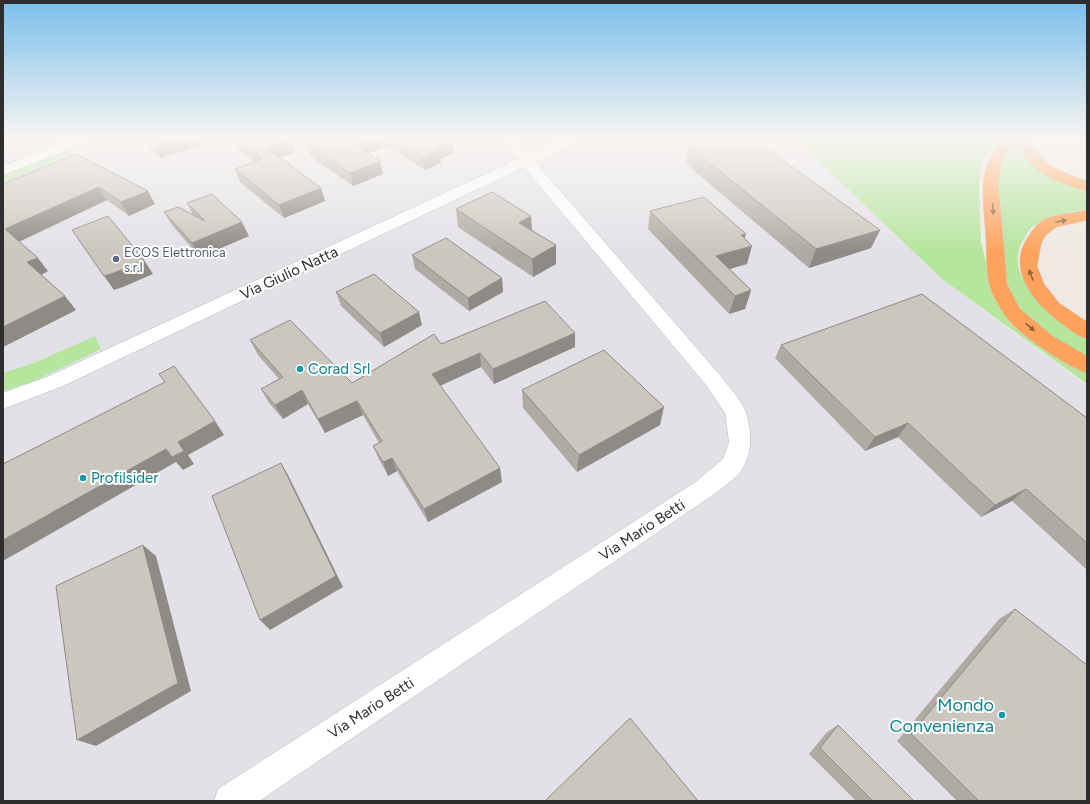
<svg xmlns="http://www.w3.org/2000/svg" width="1090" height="804" font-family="Figtree,sans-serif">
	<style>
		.industrial { fill: #e3e1e8 }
		.green { fill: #b6e59e }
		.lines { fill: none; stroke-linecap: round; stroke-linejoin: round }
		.street-casing { stroke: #b4b7c1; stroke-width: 1 }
		.highway-casing { stroke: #c9c9c9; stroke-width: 1 }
		.street { fill: #fff; fill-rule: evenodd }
		.highway { fill: #ffa35c; fill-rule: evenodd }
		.wall { fill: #afaba4 }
		.shaded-wall { fill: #8e8b86 }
		.building { fill: #cbc7bf; stroke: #8e8b86 }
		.oneway { fill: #8c6343 }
		.service-dot { fill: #5c6f8a; stroke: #fff; stroke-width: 1.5 }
		.culture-dot { fill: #0f9aa8; stroke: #fff; stroke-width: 1.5 }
		.labels { text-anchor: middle; stroke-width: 4; stroke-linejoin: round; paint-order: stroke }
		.far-service-label { font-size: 13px; fill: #4e5e75; stroke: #fff; text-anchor: start }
		.street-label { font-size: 15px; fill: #2e2e2e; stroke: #fff }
		.culture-label { font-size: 15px; fill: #0d838f; stroke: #fff; text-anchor: start }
		.near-culture-label { font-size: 18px; fill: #0d838f; stroke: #fff; text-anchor: end }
	</style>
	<rect width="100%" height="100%" fill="#efe9e1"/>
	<path class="industrial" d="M 3,139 L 796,139 L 942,279 L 1087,386 L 1087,801 L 3,801 Z"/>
	<g class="green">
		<path d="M 796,139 L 1004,139 L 981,162 L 979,187 L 981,242 L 995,300 L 1022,330 L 1087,370 L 1087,384 L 942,279 Z"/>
		<path d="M 1017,144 L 1023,157 L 1037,169 L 1087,189 L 1087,209 C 1068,212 1048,216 1032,227 C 1028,230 1025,238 1022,242 C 1001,279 1059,323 1087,340 L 1087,356 L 1063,345 L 1037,327 L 1017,305 L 1005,282 L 997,180 L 1002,158 Z"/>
		<path d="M 62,151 L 74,154 L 3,183 L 3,175 Z"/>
		<path d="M 95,336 L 101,349 L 34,381 L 3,391 L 3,373 L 34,363 Z"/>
	</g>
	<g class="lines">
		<defs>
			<g id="street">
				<path d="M 70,139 L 89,139 L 87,142 L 3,175 L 3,166 Z"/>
				<path d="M 501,139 L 515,139 L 528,154 L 561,139 L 579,139 L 577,142 L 535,162 L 720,375 C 728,386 740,398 745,410 C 752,428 753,455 741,471 C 733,481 720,489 710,497 L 259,801 L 214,801 L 218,789 L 694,483 L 723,459 L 729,442 L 725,413 L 706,385 L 524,167 L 63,386 L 3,409 L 3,393 L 49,376 L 518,159 Z"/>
			</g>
			<g id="highway">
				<path d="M 1008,139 L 1029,139 C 1040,164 1062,173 1087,181 L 1087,191 C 1060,184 1029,172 1018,145 L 1009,150 L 1002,161 L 998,181 L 1007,284 L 1020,309 L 1054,337 L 1087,356 L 1087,373 C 1067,367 1016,333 1005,315 C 999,307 991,293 989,283 C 986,268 987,252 986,237 C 984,204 974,158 1008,139 Z"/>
				<path d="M 1087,210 L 1087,220 L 1056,227 L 1045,236 L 1041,244 L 1037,266 L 1044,284 L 1059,303 L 1087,322 L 1087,339 C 1077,336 1069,329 1061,323 C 1034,303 1006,270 1028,237 C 1032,231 1038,222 1045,219 C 1057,214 1074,213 1087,210 Z"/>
			</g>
		</defs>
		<use href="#street" class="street-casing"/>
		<use href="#highway" class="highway-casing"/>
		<use href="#street" class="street"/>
		<use href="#highway" class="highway"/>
	</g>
	<g class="wall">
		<path d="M 140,139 L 197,139 L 200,145 L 161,158 Z"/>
		<path d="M 233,139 L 291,139 L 295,152 L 280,157 L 325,201 L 284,218 L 240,182 L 235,169 L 254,162 L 237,148 Z"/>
		<path d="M 316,139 L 451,139 L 453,140 L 454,153 L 440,159 L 441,163 L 425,170 L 387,146 L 368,153 L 383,174 L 353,186 L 310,156 L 306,143 Z"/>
		<path d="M 689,146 L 880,230 L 871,248 L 809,268 L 686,164 Z"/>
		<path d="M 76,154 L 155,204 L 129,216 L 107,200 L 19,242 L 48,271 L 41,275 L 76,310 L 3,347 L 3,184 Z"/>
		<path d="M 187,203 L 249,236 L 200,257 L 172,225 L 164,212 L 193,215 Z"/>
		<path d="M 456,209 L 531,216 L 532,230 L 556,245 L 556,264 L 533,277 L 458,227 Z"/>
		<path d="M 650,211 L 746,234 L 744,238 L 747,264 L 729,269 L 751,290 L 745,309 L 729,314 L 648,229 Z"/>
		<path d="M 412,255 L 502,278 L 503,292 L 469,311 L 415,269 Z"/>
		<path d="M 336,292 L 422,325 L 384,347 L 341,306 Z"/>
		<path d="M 575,333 L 575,347 L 494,384 L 481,367 L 440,386 L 502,482 L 428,522 L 397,471 L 388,476 L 379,459 L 373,446 L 379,443 L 363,415 L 325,433 L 308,404 L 283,419 L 269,403 L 261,389 L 279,379 L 258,355 L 250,340 L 352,383 L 441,344 Z"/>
		<path d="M 781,345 L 1087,418 L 1087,570 L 1012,501 L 981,517 L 898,437 L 865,451 L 775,358 Z"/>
		<path d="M 522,390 L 660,425 L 577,472 L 523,408 Z"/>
		<path d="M 1015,609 L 1087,801 L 957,801 L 897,741 L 999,619 Z"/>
		<path d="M 838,725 L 914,801 L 856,801 L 809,754 L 827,732 Z"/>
	</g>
	<g class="shaded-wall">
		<path d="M 173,139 L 197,139 L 200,145 L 161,158 L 154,145 Z"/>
		<path d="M 291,139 L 295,152 L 272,160 L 267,148 Z"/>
		<path d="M 369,139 L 385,139 L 387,146 L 358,157 L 354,144 Z"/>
		<path d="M 453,140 L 454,153 L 440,159 L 441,163 L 425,170 L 423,157 L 435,148 Z"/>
		<path d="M 380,161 L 383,174 L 353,186 L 350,173 Z"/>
		<path d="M 99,187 L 107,200 L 16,243 L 5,229 Z"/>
		<path d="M 321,188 L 325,201 L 284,218 L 279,205 Z"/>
		<path d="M 148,191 L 155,204 L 129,216 L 121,202 Z"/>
		<path d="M 531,216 L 532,234 L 519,223 Z"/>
		<path d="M 242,222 L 249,236 L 200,257 L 192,243 Z"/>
		<path d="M 880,230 L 871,248 L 809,268 L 816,249 Z"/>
		<path d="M 746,234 L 741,249 L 752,246 L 747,264 L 713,274 L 716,256 L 741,235 Z"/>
		<path d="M 556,245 L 556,264 L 533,277 L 532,259 Z"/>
		<path d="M 38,258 L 48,271 L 39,276 L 27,262 Z"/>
		<path d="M 144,260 L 153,274 L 123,287 L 114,290 L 104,276 Z"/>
		<path d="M 502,278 L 503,292 L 469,311 L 468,298 Z"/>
		<path d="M 751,290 L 745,309 L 729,314 L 735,296 Z"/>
		<path d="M 65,296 L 76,310 L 3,347 L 3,327 Z"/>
		<path d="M 419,312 L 422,325 L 384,347 L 380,333 Z"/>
		<path d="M 575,333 L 575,347 L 494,384 L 493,369 Z"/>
		<path d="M 480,353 L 481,367 L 435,388 L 432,374 Z"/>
		<path d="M 302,390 L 308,404 L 283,419 L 275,405 Z"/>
		<path d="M 357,401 L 363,415 L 325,433 L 318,419 Z"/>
		<path d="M 664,407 L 660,425 L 577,472 L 579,455 Z"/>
		<path d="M 215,421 L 224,435 L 188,455 L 194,464 L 183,470 L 176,462 L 3,561 L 3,540 Z"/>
		<path d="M 908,423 L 898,437 L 865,451 L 875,437 Z"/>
		<path d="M 392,458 L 397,471 L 388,476 L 383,462 Z"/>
		<path d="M 281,463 L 288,475 L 343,587 L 270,630 L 260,620 Z"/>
		<path d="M 500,468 L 502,482 L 428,522 L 424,509 Z"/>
		<path d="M 1026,489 L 1012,501 L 981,517 L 995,505 Z"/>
		<path d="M 143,545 L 156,556 L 191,691 L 96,746 L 77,740 Z"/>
	</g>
	<g class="building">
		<path d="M 147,139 L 173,139 L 154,145 Z"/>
		<path d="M 236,139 L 291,139 L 267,148 L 321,188 L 279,205 L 235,169 L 262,159 Z"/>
		<path d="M 316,139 L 369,139 L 354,144 L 380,161 L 350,173 L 306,143 Z"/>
		<path d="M 394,139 L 451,139 L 453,140 L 435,148 L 439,150 L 423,157 Z"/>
		<path d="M 720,139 L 753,139 L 880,230 L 816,249 L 689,146 Z"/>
		<path d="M 76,154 L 148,191 L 121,202 L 99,187 L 5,229 L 38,258 L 27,262 L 65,296 L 3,327 L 3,184 Z"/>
		<path d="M 492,192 L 531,216 L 519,223 L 556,245 L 532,259 L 456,209 Z"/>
		<path d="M 212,194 L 242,222 L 192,243 L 164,212 L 178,207 L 205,221 L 187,203 Z"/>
		<path d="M 704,197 L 746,234 L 741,235 L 752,246 L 716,256 L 751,290 L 735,296 L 650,211 Z"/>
		<path d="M 108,216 L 144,260 L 114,273 L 104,276 L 72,230 Z"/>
		<path d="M 446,238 L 502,278 L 468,298 L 412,255 Z"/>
		<path d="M 374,274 L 419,312 L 380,333 L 336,292 Z"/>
		<path d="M 922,294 L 1087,418 L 1087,543 L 1026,489 L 995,505 L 908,423 L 875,437 L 781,345 Z"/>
		<path d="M 545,301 L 575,333 L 493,369 L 480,353 L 432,374 L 500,468 L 424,509 L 392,458 L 383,462 L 373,446 L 382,441 L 357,401 L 318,419 L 302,390 L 275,405 L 261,389 L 283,377 L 250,340 L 290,320 L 352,383 L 434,334 L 441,344 Z"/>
		<path d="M 604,350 L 664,407 L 579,455 L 522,390 Z"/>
		<path d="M 174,366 L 215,421 L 178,442 L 184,451 L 172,457 L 166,449 L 3,540 L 3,464 L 165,382 L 159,374 Z"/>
		<path d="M 281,463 L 336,576 L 260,620 L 212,496 Z"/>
		<path d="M 143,545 L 178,683 L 77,740 L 56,586 Z"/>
		<path d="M 1015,609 L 1087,665 L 1087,801 L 979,801 L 911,734 Z"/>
		<path d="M 630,718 L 698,801 L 545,801 Z"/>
		<path d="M 838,725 L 914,801 L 873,801 L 820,748 Z"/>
	</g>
	<defs><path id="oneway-solid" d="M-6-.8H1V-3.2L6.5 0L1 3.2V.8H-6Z"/></defs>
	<g class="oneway">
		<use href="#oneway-solid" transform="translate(993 209) rotate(86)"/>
		<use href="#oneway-solid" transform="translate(1061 221) rotate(-12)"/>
		<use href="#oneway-solid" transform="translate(1031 275) rotate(-110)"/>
		<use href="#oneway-solid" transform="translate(1030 327) rotate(40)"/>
	</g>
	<linearGradient id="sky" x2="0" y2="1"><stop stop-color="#7abfeb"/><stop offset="0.55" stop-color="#f8f5f2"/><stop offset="1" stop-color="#f8f5f2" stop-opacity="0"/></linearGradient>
	<rect width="1090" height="252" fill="url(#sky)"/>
	<circle class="service-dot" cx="116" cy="259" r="4"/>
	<g class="culture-dot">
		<circle cx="300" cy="369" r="4"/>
		<circle cx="83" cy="478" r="4"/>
		<circle cx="1002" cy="715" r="4"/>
	</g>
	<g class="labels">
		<g class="far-service-label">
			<text x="124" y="257">ECOS Elettronica<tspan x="124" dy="15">s.r.l</tspan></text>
		</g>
		<g class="street-label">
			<text transform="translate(289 273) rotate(-25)" y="5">Via Giulio Natta</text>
			<text transform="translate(642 530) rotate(-33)" y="5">Via Mario Betti</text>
			<text transform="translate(371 708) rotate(-33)" y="5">Via Mario Betti</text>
		</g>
		<g class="culture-label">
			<text x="308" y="374">Corad Srl</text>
			<text x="91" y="483">Profilsider</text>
		</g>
		<g class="near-culture-label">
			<text x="994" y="711">Mondo<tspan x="994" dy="21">Convenienza</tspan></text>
		</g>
	</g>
	<rect width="1090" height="804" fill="none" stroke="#2e2e2e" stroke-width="8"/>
</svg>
